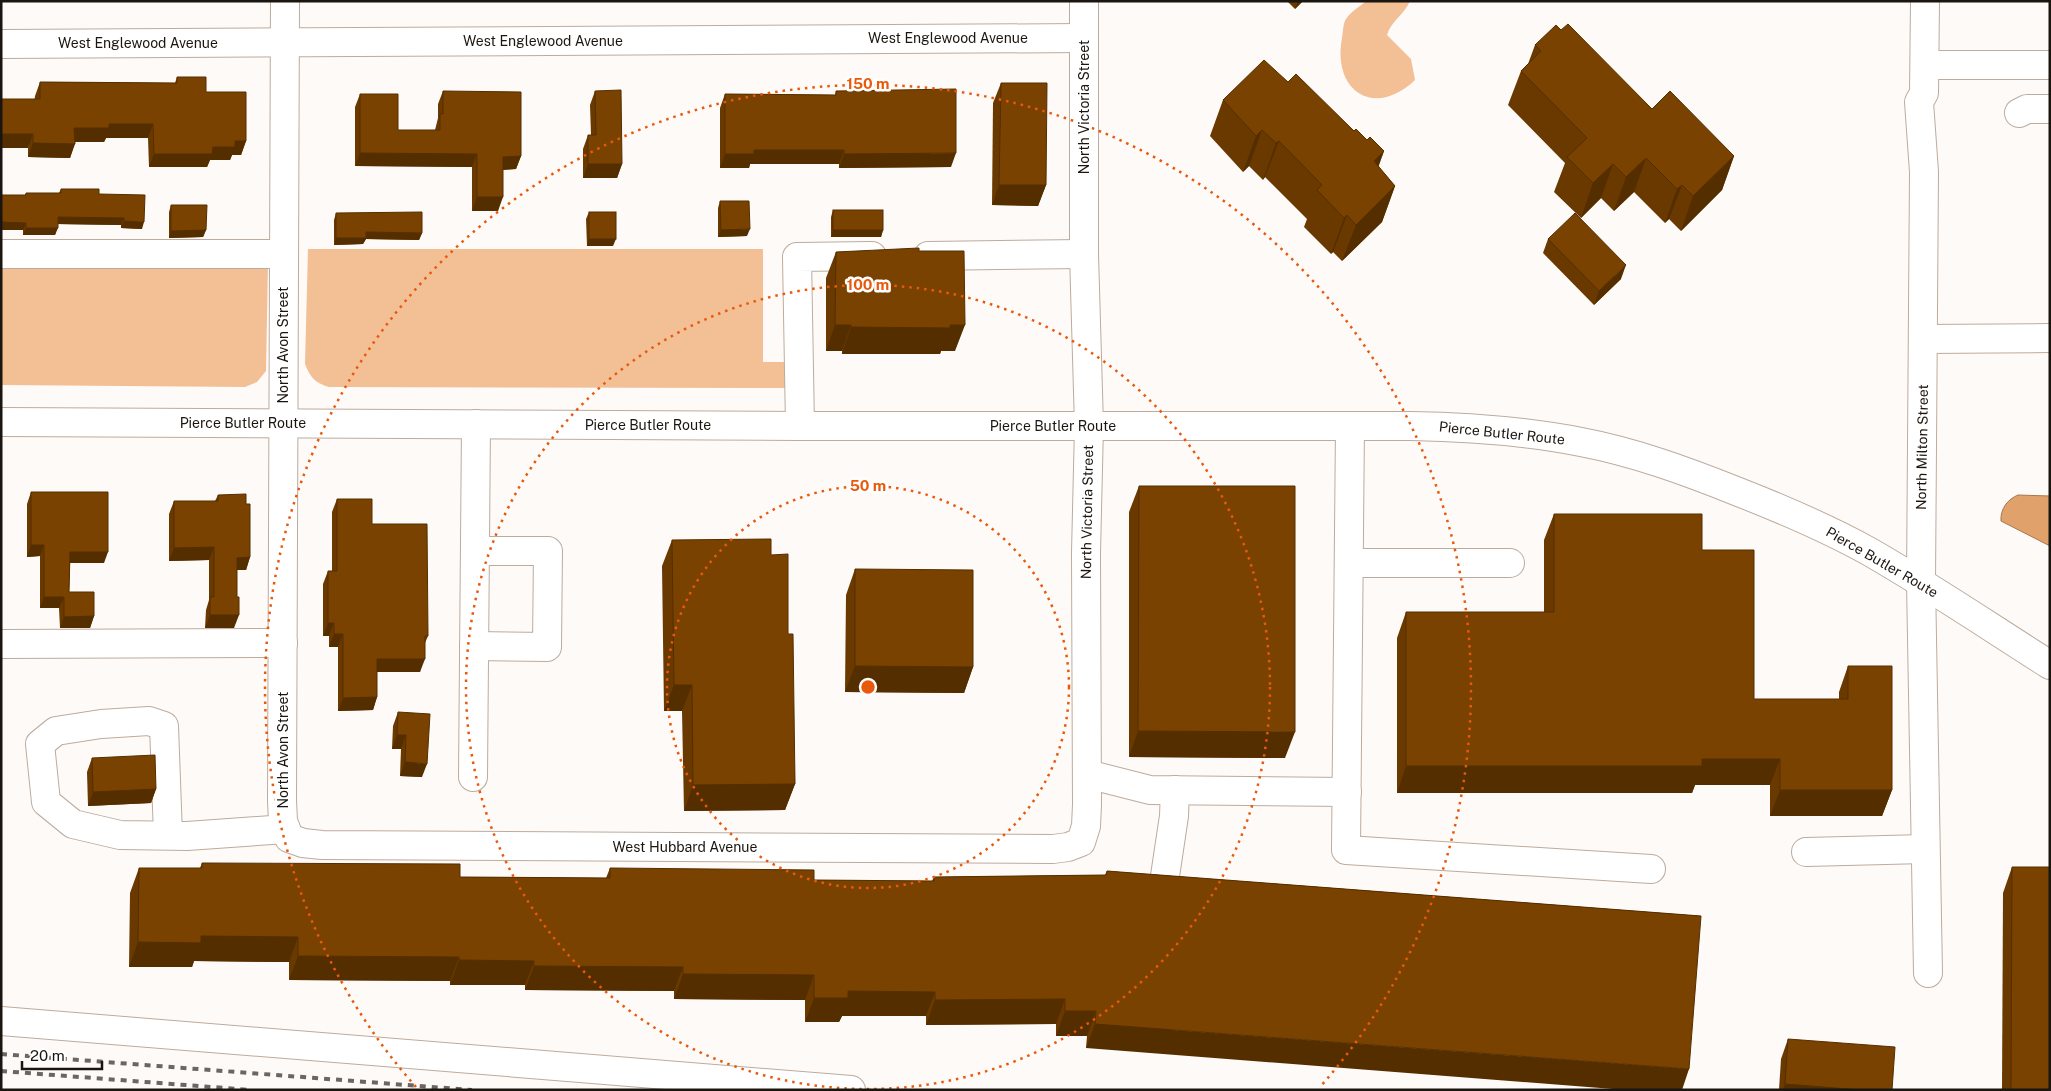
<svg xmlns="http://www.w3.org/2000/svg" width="2051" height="1091" font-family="'Public Sans',sans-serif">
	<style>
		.green { fill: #f3bf95 }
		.water { fill: #e1a16a; stroke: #a6774f }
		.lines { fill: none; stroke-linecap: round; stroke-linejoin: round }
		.minor-casing { stroke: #bdab9d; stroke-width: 30 }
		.major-casing { stroke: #bdab9d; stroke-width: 30 }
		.minor { stroke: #fff; stroke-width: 28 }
		.major { stroke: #fff; stroke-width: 28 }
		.rail { stroke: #6b6662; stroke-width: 4; stroke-dasharray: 6 6; stroke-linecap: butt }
		.wall { fill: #693900 }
		.shaded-wall { fill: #552e00 }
		.building { fill: #7a4200; stroke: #552e00 }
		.ring { fill: none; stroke: #e8590c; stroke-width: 2.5; stroke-dasharray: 2.5 5 }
		.labels { text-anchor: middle; stroke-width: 5; stroke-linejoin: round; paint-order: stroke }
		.street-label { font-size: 14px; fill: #1b1510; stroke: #fff }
		.centre { fill: #e8590c; stroke: #fff; stroke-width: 2.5 }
		.ring-label { font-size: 15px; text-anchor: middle; font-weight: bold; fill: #e8590c; stroke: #fff; stroke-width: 5; stroke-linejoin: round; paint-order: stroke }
	</style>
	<rect width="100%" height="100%" fill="#fefaf7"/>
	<g class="green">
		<path d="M 1366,1 L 1410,1 C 1404,15 1391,21 1387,35 L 1411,59 L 1415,80 C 1374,119 1332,91 1342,38 C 1343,33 1343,23 1346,19 C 1350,12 1361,6 1366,1 Z"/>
		<path d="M 308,249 L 763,249 L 763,362 L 787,362 L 786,388 L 329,387 C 315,383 310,377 305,364 Z"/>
		<path d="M 268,263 L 266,371 L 257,382 L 245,387 L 1,385 L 1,264 Z"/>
	</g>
	<path class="water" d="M 2018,495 L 2050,496 L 2050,546 L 2001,521 C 2000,509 2008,499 2018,495 Z"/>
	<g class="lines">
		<defs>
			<g id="minor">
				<path d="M 285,1 L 282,801 L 283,821 L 289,838 L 303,843 L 322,845 L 1053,849 L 1068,847 L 1081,842 L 1086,826 L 1087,805 L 1086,553 L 1089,426 L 1084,254 L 1084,1"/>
				<path d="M 1925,1 L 1924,93 L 1919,102 L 1924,172 L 1921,582 L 1928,973"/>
				<path d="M 1,44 L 1084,38"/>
				<path d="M 1925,65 L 2050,65"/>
				<path d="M 2019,113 L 2027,109 L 2050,109"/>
				<path d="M 1,254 L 284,254"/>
				<path d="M 928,256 L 1084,254"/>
				<path d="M 1923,339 L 2050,338"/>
				<path d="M 800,426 L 797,257 L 872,256"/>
				<path d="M 1350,426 L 1346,850 L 1651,869"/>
				<path d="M 1349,563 L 1510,563"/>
				<path d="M 1,644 L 283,643"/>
				<path d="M 474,646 L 547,647 L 548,551 L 475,551"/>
				<path d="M 1087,774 L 1150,790 L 1347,792"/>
				<path d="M 473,777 L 476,424"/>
				<path d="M 168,835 L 164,726 L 149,721 L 101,724 L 56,731 L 40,744 L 46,802 L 73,824 L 120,835 L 187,836 L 286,829"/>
				<path d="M 1806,852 L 1925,849"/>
				<path d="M 1165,876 L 1174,816 L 1175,790"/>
				<path d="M 1,1021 L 851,1090"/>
			</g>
			<path id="major" d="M 1,422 L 800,426 L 1411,426 C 1468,427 1525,431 1581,442 C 1634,452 1686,471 1736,491 C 1782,509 1827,528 1870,552 C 1931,587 1990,627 2050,665"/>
		</defs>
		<use href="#minor" class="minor-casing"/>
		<use href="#major" class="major-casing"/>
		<use href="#minor" class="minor"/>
		<use href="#major" class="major"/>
		<g class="rail">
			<path d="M 1,1054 L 472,1090"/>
			<path d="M 1,1071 L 251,1090"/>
		</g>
	</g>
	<g class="wall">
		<path d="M 1287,1 L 1303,1 L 1295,9 Z"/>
		<path d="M 1561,30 L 1652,109 L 1734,156 L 1722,190 L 1681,231 L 1669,219 L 1665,223 L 1634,192 L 1614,211 L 1601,198 L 1581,218 L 1554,192 L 1565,163 L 1508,105 L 1521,71 L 1528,64 L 1535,45 Z"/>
		<path d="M 177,77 L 206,92 L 246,141 L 241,155 L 232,155 L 230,160 L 210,160 L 207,167 L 149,167 L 148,138 L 106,138 L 104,142 L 75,142 L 70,158 L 28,157 L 28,148 L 35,96 L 40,82 L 175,83 Z"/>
		<path d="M 1288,82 L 1354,131 L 1384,151 L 1378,166 L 1395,186 L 1382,222 L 1342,261 L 1333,252 L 1331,254 L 1304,227 L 1307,219 L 1265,177 L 1263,180 L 1249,166 L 1243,172 L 1210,136 L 1223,100 Z"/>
		<path d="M 1001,83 L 1046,185 L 1038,206 L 992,205 L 993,103 Z"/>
		<path d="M 443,91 L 521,156 L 516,169 L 503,170 L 498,211 L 472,211 L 472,167 L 355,166 L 355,107 L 360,94 L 398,130 L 435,130 L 438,118 L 438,104 Z"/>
		<path d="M 595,91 L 622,164 L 617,178 L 583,178 L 583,149 L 588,135 L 591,135 L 590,105 Z"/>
		<path d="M 836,91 L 951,167 L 839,168 L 839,164 L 750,164 L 749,168 L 720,168 L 720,108 L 725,94 L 835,95 Z"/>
		<path d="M 61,189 L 99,194 L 142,229 L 121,228 L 121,225 L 58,224 L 55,235 L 23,235 L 23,230 L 1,230 L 1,195 L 25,195 L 26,193 L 59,193 Z"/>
		<path d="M 720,201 L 747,236 L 718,237 L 718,208 Z"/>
		<path d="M 171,205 L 206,230 L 203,237 L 169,238 L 169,212 Z"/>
		<path d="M 833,210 L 883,230 L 881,237 L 831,237 L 831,217 Z"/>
		<path d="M 589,212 L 613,246 L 587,246 L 586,219 Z"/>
		<path d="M 336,213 L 422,233 L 419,240 L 366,239 L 363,244 L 334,245 L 334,220 Z"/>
		<path d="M 1548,239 L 1621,279 L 1594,305 L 1543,253 Z"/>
		<path d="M 919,251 L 955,351 L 941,351 L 940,354 L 842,354 L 842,351 L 826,351 L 826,278 L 836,252 Z"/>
		<path d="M 1139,486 L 1285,758 L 1129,757 L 1129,512 Z"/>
		<path d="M 31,492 L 104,563 L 70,563 L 69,592 L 94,616 L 90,628 L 60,628 L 59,608 L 40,608 L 40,556 L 27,557 L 27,504 Z"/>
		<path d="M 218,495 L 246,504 L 250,557 L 246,570 L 237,570 L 234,628 L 205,628 L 206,610 L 209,600 L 209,560 L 169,561 L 169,514 L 174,501 L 215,501 Z"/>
		<path d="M 337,499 L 372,524 L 428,636 L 425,643 L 420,672 L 377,672 L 377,697 L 373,710 L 338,711 L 338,647 L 329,647 L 329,636 L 323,636 L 323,584 L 328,571 L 332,571 L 332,512 Z"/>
		<path d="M 1554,514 L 1702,550 L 1754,699 L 1839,699 L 1839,692 L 1848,666 L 1892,790 L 1882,816 L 1770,816 L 1770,785 L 1695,785 L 1692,793 L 1397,793 L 1397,638 L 1406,612 L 1544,612 L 1544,540 Z"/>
		<path d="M 672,540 L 771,555 L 788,634 L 795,784 L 785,810 L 684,811 L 682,711 L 664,711 L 662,566 Z"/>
		<path d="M 855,569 L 973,667 L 964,693 L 845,692 L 846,595 Z"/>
		<path d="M 398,712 L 422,777 L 400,776 L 401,749 L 392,749 L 393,726 Z"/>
		<path d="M 92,758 L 156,789 L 151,803 L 88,806 L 87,772 Z"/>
		<path d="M 202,863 L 460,877 L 606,878 L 610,868 L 814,880 L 932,881 L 934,877 L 1105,875 L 1107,871 L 1701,916 L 1086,1048 L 1087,1036 L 1056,1036 L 1056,1024 L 926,1025 L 926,1016 L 842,1016 L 839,1022 L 805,1022 L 805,1000 L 674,999 L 674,991 L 525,990 L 525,985 L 450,985 L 450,981 L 289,980 L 289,962 L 194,961 L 192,967 L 129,967 L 130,893 L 139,868 L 200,868 Z"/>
		<path d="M 2012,867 L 2050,1090 L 2002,1090 L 2003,893 Z"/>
		<path d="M 1788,1039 L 1892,1090 L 1779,1090 L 1781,1059 Z"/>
	</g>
	<g class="shaded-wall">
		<path d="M 1298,1 L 1303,1 L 1295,9 Z"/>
		<path d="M 109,124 L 153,124 L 148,138 L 106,138 L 104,142 L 69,142 L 74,128 Z"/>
		<path d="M 1262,130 L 1249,166 L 1243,172 L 1256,136 Z"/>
		<path d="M 1,134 L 33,134 L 28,148 L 1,148 Z"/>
		<path d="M 235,141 L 246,141 L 241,155 L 232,155 L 230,160 L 210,160 L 207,167 L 149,167 L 154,154 L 213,147 Z"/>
		<path d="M 1279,141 L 1265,177 L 1263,180 L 1276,143 Z"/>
		<path d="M 33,143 L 75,144 L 70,158 L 28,157 Z"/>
		<path d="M 754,150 L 844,150 L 839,164 L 750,164 L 749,168 L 720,168 L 725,154 Z"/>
		<path d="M 1384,151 L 1371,188 L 1374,161 Z"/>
		<path d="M 360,153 L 477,154 L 472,167 L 355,166 Z"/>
		<path d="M 956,153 L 951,167 L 839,168 L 844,154 Z"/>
		<path d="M 521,156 L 516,169 L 498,170 L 503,157 Z"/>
		<path d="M 1734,156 L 1722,190 L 1681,231 L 1693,196 Z"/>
		<path d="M 1646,158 L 1634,192 L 1614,211 L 1626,177 Z"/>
		<path d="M 588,164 L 622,164 L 617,178 L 583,178 Z"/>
		<path d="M 1613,164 L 1601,198 L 1581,218 L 1593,183 Z"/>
		<path d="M 999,185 L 1046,185 L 1038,206 L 992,205 Z"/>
		<path d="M 1682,185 L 1669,219 L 1665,223 L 1677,189 Z"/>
		<path d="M 1395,186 L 1382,222 L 1342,261 L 1356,225 Z"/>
		<path d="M 477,197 L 503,197 L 498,211 L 472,211 Z"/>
		<path d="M 1347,215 L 1333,252 L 1331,254 L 1344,218 Z"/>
		<path d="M 58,217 L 124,218 L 121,225 L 55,224 Z"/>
		<path d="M 124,221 L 144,222 L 142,229 L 121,228 Z"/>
		<path d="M 1,222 L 26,223 L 23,230 L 1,230 Z"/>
		<path d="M 26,228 L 58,228 L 55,235 L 23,235 Z"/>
		<path d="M 750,229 L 747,236 L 718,237 L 721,230 Z"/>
		<path d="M 206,230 L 203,237 L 169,238 L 171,231 Z"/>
		<path d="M 833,230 L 883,230 L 881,237 L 831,237 Z"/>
		<path d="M 366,232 L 422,233 L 419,240 L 366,239 L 363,244 L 334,245 L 336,238 Z"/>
		<path d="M 589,239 L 616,239 L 613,246 L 587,246 Z"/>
		<path d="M 1626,265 L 1621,279 L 1594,305 L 1599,291 Z"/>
		<path d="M 835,325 L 851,325 L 842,351 L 826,351 Z"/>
		<path d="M 950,325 L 965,325 L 955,351 L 941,351 L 940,354 L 842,354 L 851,327 Z"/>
		<path d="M 31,545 L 44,545 L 40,556 L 27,557 Z"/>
		<path d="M 214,547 L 209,560 L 169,561 L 174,548 Z"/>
		<path d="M 70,552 L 108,552 L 104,563 L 66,563 Z"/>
		<path d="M 250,557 L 246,570 L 232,570 L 237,558 Z"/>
		<path d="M 44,597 L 64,597 L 59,608 L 40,608 Z"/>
		<path d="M 210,615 L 239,615 L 234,628 L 205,628 Z"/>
		<path d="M 94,616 L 90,628 L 60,628 L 64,617 Z"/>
		<path d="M 328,623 L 334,623 L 329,636 L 323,636 Z"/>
		<path d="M 334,634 L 343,634 L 338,647 L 329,647 Z"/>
		<path d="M 377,659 L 425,659 L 420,672 L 373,672 Z"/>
		<path d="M 855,666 L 973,667 L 964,693 L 845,692 Z"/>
		<path d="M 674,685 L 692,685 L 682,711 L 664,711 Z"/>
		<path d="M 377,697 L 373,710 L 338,711 L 343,698 Z"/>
		<path d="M 1138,731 L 1295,732 L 1285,758 L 1129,757 Z"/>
		<path d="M 397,735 L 406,735 L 401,749 L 392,749 Z"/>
		<path d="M 1702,759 L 1780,759 L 1770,785 L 1695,785 L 1692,793 L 1397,793 L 1406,766 Z"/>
		<path d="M 405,762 L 427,764 L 422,777 L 400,776 Z"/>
		<path d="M 795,784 L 785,810 L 684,811 L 693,785 Z"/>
		<path d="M 156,789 L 151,803 L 88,806 L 93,792 Z"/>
		<path d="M 1780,790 L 1892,790 L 1882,816 L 1770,816 Z"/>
		<path d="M 201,936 L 298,937 L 289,962 L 194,961 L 192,967 L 129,967 L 138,942 Z"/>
		<path d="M 298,956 L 459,957 L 450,981 L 289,980 Z"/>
		<path d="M 459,960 L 534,961 L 525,985 L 450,985 Z"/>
		<path d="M 534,966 L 683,967 L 674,991 L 525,990 Z"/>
		<path d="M 683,974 L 814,975 L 805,1000 L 674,999 Z"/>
		<path d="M 848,991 L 935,992 L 926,1016 L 842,1016 L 839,1022 L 805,1022 L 814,998 Z"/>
		<path d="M 1065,999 L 1056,1024 L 926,1025 L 935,1000 Z"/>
		<path d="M 1065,1011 L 1096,1011 L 1087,1036 L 1056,1036 Z"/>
		<path d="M 1095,1024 L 1689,1069 L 1682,1090 L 1626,1090 L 1086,1048 Z"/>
		<path d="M 1785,1084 L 1861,1090 L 1783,1090 Z"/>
	</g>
	<g class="building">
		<path d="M 1568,24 L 1652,109 L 1670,91 L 1734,156 L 1693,196 L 1682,185 L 1677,189 L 1646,158 L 1626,177 L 1613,164 L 1593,183 L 1567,157 L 1587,138 L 1521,71 L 1541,51 L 1535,45 L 1556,25 L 1561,30 Z"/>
		<path d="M 1264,60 L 1288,82 L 1296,74 L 1354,131 L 1356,129 L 1367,140 L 1370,137 L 1384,151 L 1374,161 L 1395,186 L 1356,225 L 1347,215 L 1344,218 L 1317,190 L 1322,185 L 1279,141 L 1276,143 L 1262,130 L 1256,136 L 1223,100 Z"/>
		<path d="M 177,77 L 206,77 L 206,92 L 246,92 L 246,141 L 235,141 L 235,147 L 213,147 L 212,154 L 154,154 L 153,124 L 109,124 L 109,128 L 74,128 L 75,144 L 33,143 L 33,134 L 1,134 L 1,99 L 40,99 L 40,82 L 177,83 Z"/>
		<path d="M 1001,83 L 1047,83 L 1046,185 L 999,185 Z"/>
		<path d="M 956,89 L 956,153 L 844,154 L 844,150 L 754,150 L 754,154 L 725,154 L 725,94 L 836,95 L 836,91 Z"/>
		<path d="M 621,90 L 622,164 L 588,164 L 588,135 L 596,135 L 595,91 Z"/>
		<path d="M 443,91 L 521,92 L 521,156 L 503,157 L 503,197 L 477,197 L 477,154 L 360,153 L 360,94 L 398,94 L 398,130 L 440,130 L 440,114 L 443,114 Z"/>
		<path d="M 61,189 L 99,189 L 99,194 L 145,195 L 144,222 L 124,221 L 124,218 L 58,217 L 58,228 L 26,228 L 26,223 L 1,222 L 1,195 L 26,195 L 26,193 L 61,193 Z"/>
		<path d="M 720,201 L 749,201 L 750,229 L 721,230 Z"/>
		<path d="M 171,205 L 207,205 L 206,230 L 171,231 Z"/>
		<rect x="833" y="210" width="50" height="20"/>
		<path d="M 422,212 L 422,233 L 366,232 L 366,238 L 336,238 L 336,213 Z"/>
		<rect x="589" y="212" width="27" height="27"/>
		<path d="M 1575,213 L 1626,265 L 1599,291 L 1548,239 Z"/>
		<path d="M 919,248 L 919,251 L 964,251 L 965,325 L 950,325 L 950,328 L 851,327 L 851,325 L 835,325 L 836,252 Z"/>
		<path d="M 1139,486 L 1295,486 L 1295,732 L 1138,731 Z"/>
		<path d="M 31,492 L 108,492 L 108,552 L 70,552 L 69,592 L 94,592 L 94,616 L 64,617 L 64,597 L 44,597 L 44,545 L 31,545 Z"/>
		<path d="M 246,494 L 246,504 L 250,504 L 250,557 L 237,558 L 237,597 L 239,597 L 239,615 L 210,615 L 210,597 L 214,597 L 214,547 L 174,548 L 174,501 L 218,501 L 218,495 Z"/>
		<path d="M 337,499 L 372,499 L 372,524 L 427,524 L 428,636 L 425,636 L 425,659 L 377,659 L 377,697 L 343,698 L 343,634 L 334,634 L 334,623 L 328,623 L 328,571 L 337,571 Z"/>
		<path d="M 1554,514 L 1702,514 L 1702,550 L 1754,550 L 1754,699 L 1848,699 L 1848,666 L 1892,666 L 1892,790 L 1780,790 L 1780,759 L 1702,759 L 1702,766 L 1406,766 L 1406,612 L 1554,612 Z"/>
		<path d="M 771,539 L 771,555 L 788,554 L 788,634 L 793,634 L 795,784 L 693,785 L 692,685 L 674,685 L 672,540 Z"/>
		<path d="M 855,569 L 973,570 L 973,667 L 855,666 Z"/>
		<path d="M 398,712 L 430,714 L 427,764 L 405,762 L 406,735 L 397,735 Z"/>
		<path d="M 155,755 L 156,789 L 93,792 L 92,758 Z"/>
		<path d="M 202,863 L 460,864 L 460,877 L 610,878 L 610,868 L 814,870 L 814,880 L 934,881 L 934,877 L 1106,875 L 1107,871 L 1701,916 L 1689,1069 L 1095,1024 L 1096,1011 L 1065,1011 L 1065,999 L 935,1000 L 935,992 L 848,991 L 848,998 L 814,998 L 814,975 L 683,974 L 683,967 L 534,966 L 534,961 L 459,960 L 459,957 L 298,956 L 298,937 L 201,936 L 201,943 L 138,942 L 139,868 L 202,868 Z"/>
		<path d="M 2012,867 L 2050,867 L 2050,1090 L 2011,1090 Z"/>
		<path d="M 1788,1039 L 1895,1047 L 1892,1090 L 1861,1090 L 1785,1084 Z"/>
	</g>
	<g class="ring">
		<circle cx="868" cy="687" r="201"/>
		<circle cx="868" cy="687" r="402"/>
		<path d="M416 1087A603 603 0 1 1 1320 1087"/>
	</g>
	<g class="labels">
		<g class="street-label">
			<text x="948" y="43">West Englewood Avenue</text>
			<text x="543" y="46">West Englewood Avenue</text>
			<text x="138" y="48">West Englewood Avenue</text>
			<text transform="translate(1084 107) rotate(-90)" y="5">North Victoria Street</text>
			<text transform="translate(283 345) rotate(-90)" y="5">North Avon Street</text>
			<text x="243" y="428">Pierce Butler Route</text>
			<text x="648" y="430">Pierce Butler Route</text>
			<text x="1053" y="431">Pierce Butler Route</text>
			<text transform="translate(1502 433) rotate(6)" y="5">Pierce Butler Route</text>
			<text transform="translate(1922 447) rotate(-89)" y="5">North Milton Street</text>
			<text transform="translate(1087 512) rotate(-89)" y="5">North Victoria Street</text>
			<text transform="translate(1882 562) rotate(30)" y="5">Pierce Butler Route</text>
			<text transform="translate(283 750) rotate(-90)" y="5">North Avon Street</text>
			<text x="685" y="852">West Hubbard Avenue</text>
		</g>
	</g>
	<circle cx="868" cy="687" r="8" class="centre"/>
	<g class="ring-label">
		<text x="868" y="89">150 m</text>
		<text x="868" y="290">100 m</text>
		<text x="868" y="491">50 m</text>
	</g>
	<rect width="2051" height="1091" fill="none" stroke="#1b1510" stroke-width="5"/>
	<path d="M22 1061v8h80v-8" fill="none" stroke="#1b1510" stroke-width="2.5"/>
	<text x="30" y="1061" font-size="15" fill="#1b1510" stroke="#ffffff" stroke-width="4" paint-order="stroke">20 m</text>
</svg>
